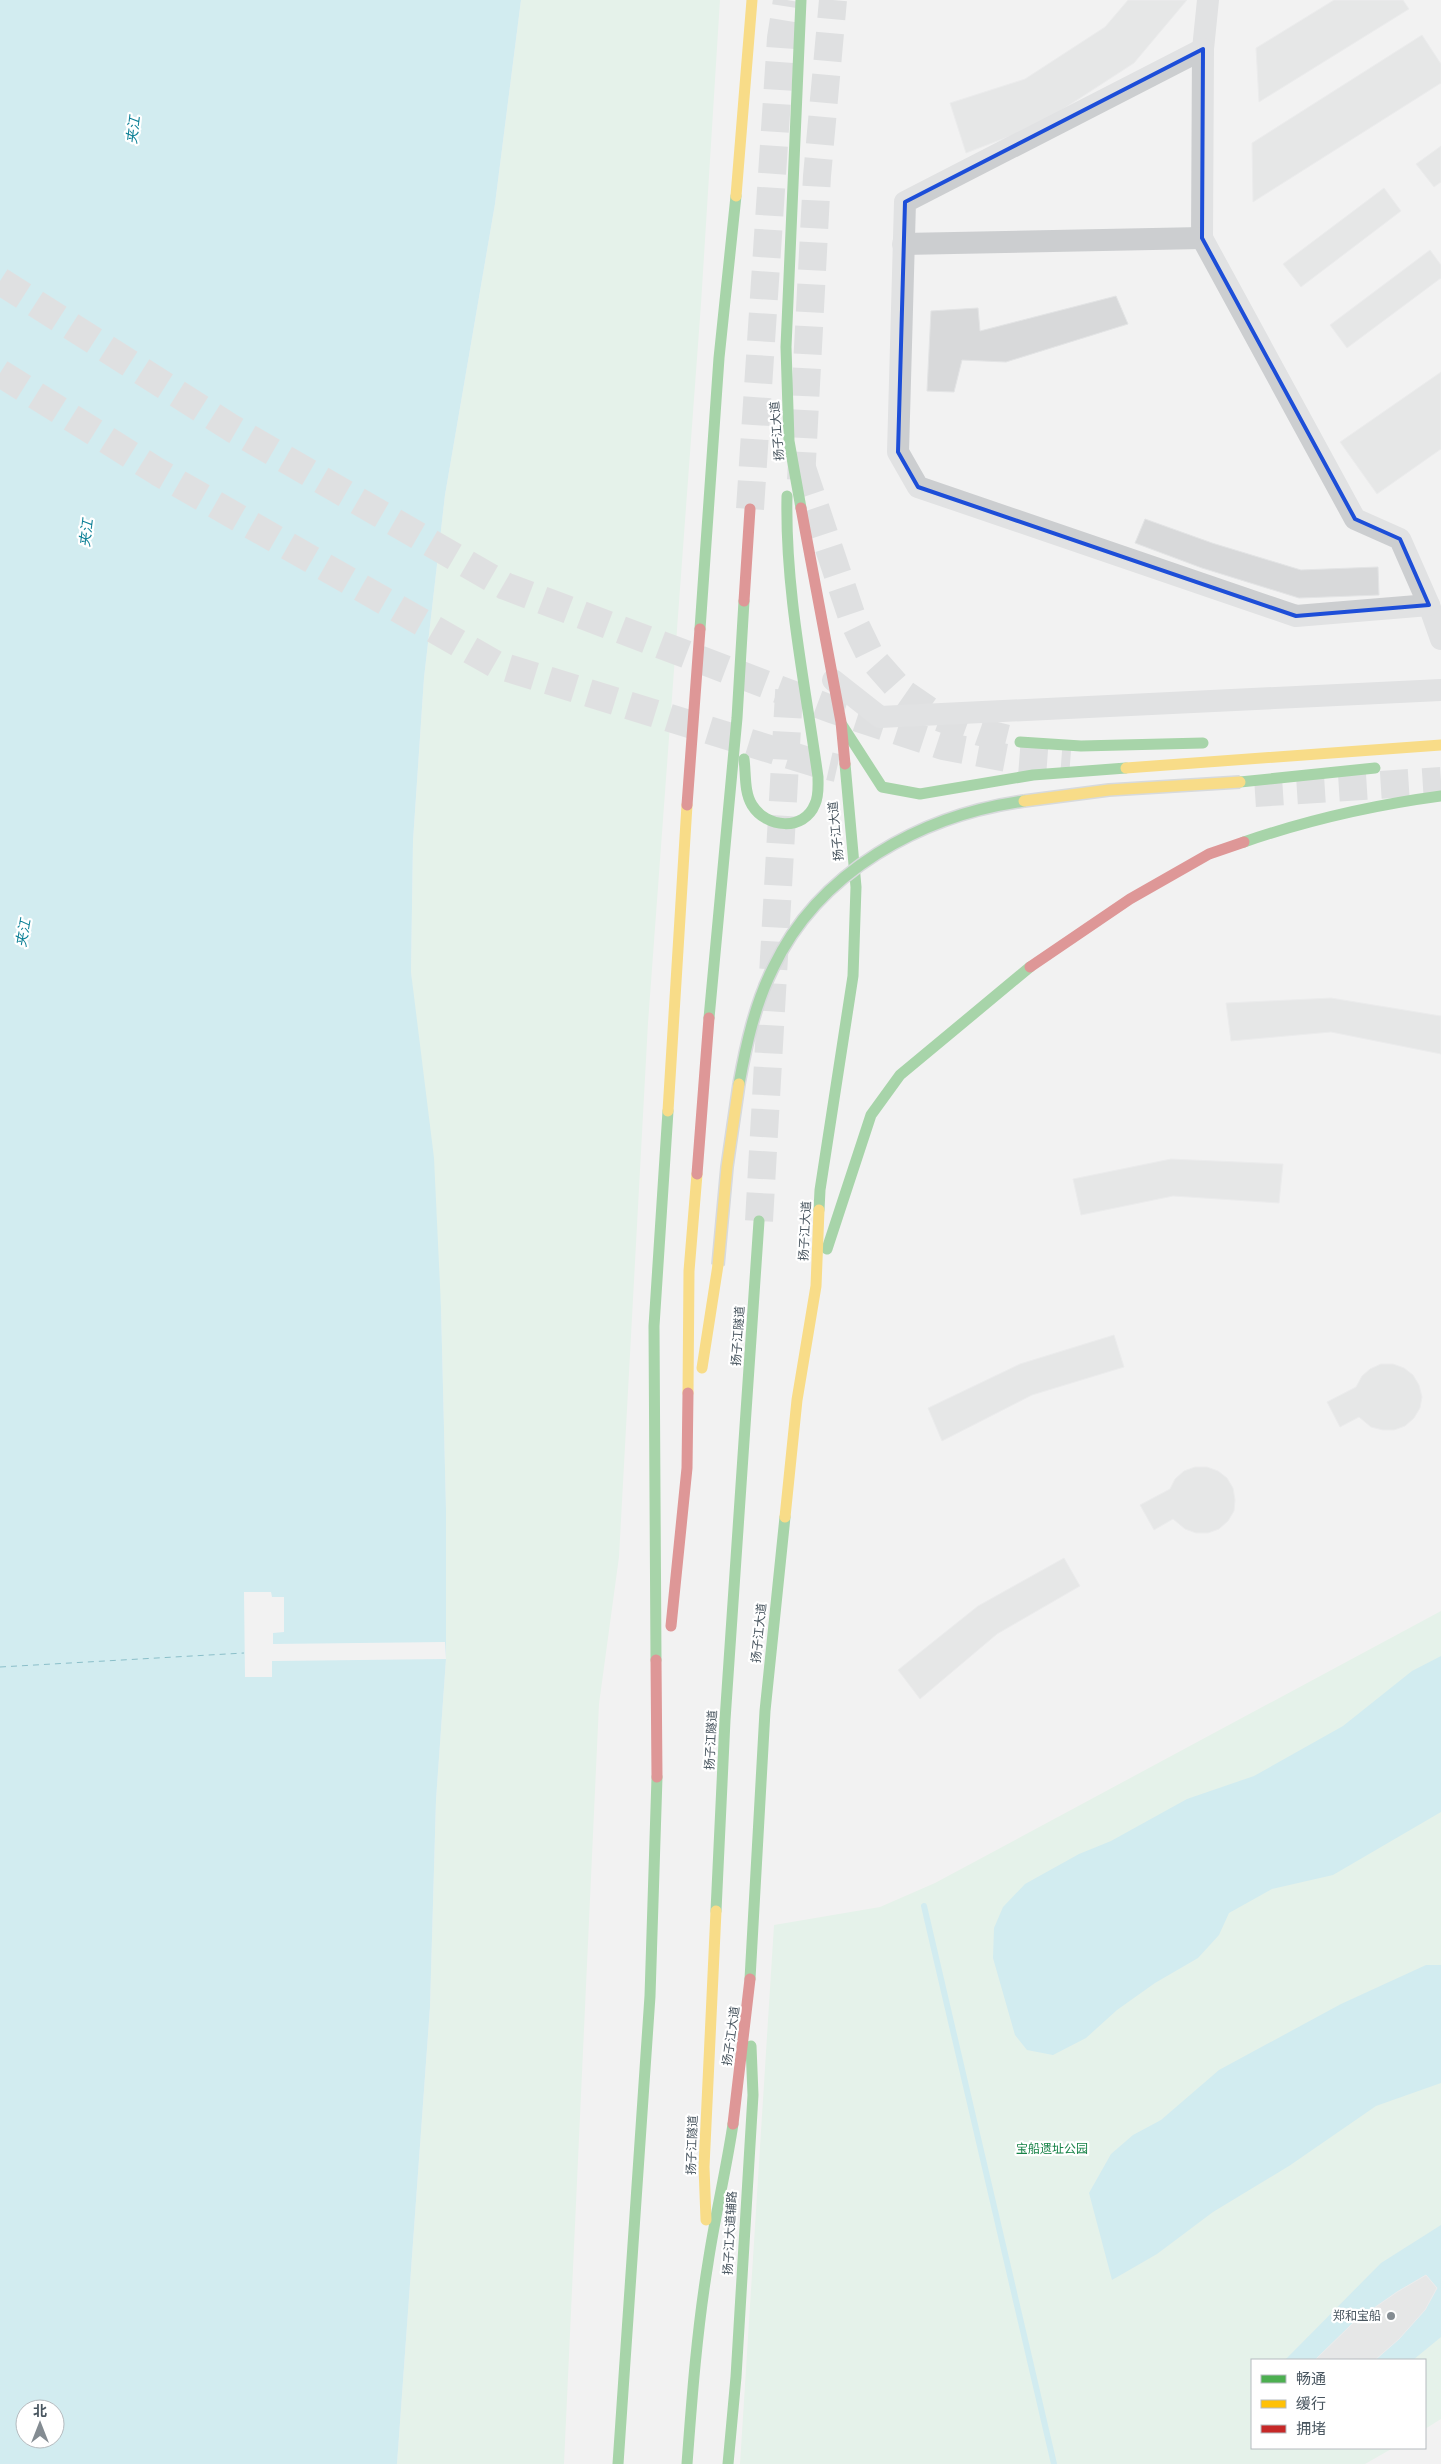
<svg xmlns="http://www.w3.org/2000/svg" width="1441" height="2464" font-family="Raleway,'Noto Sans SC',sans-serif">
	<style>
		.green { fill: #d6f1df }
		.water { fill: #abe4ee; fill-rule: evenodd }
		.pier { fill: #f2f2f2 }
		.lines { fill: none; stroke-linecap: round; stroke-linejoin: round }
		.stream { stroke: #abe4ee; stroke-width: 6 }
		.ferry { stroke: #0d8096; stroke-width: 1; stroke-dasharray: 6 5; stroke-linecap: butt }
		.building { fill: #d8d9da; stroke: #e3e4e5 }
		.highway-tunnel { stroke: #c8cbcd; stroke-width: 28; stroke-dasharray: 28 14; stroke-linecap: butt }
		.street { stroke: #ccced0; stroke-width: 22 }
		.fast { stroke: #4caf50; stroke-width: 11 }
		.slow { stroke: #ffc107; stroke-width: 11 }
		.jam { stroke: #c62828; stroke-width: 11 }
		.fast-bridge-casing { stroke: #b7bcc1; stroke-width: 14; stroke-linecap: butt }
		.slow-bridge-casing { stroke: #b7bcc1; stroke-width: 14; stroke-linecap: butt }
		.fast-bridge { stroke: #4caf50; stroke-width: 11 }
		.slow-bridge { stroke: #ffc107; stroke-width: 11 }
		.marked { fill: none; stroke: #1d4ed8; stroke-width: 4; stroke-linejoin: round }
		.poi-dot { fill: #848c92; stroke: #fff; stroke-width: 2 }
		.labels { text-anchor: middle; stroke-width: 4.5; stroke-linejoin: round; paint-order: stroke }
		.street-label { font-size: 12px; fill: #48555f; stroke: #fff }
		.park-label { font-size: 12px; fill: #178247; stroke: #fff }
		.poi-label { font-size: 12px; fill: #48555f; stroke: #fff; text-anchor: end }
		.water-label { font-size: 14px; font-style: italic; fill: #0d8096; stroke: #fff }
	</style>
	<rect width="100%" height="100%" fill="#f2f2f2"/>
	<g class="green">
		<path d="M 521,0 L 720,0 L 701,304 L 648,1023 L 619,1557 L 599,1704 L 564,2464 L 397,2464 L 430,2007 L 436,1800 L 446,1659 L 446,1509 L 441,1307 L 411,972 L 413,841 L 424,678 L 445,495 L 495,204 Z"/>
		<path d="M 1441,1611 L 1441,2419 L 1425,2429 L 1425,2360 L 1252,2360 L 1252,2448 L 1393,2448 L 1365,2464 L 740,2464 L 774,1925 L 880,1907 L 935,1883 Z"/>
	</g>
	<g class="water">
		<path d="M 0,0 L 521,0 L 495,204 L 445,495 L 424,678 L 413,841 L 411,972 L 434,1158 L 441,1307 L 446,1509 L 446,1659 L 436,1800 L 430,2007 L 397,2464 L 0,2464 ZM 25,2409 L 55,2409 L 55,2439 L 25,2439 Z"/>
		<path d="M 1441,1656 L 1441,1812 L 1333,1875 L 1272,1889 L 1229,1913 L 1219,1935 L 1198,1958 L 1155,1983 L 1117,2010 L 1086,2038 L 1053,2055 L 1027,2050 L 1015,2035 L 993,1958 L 994,1928 L 1003,1907 L 1025,1884 L 1079,1854 L 1111,1841 L 1187,1799 L 1254,1776 L 1343,1726 L 1412,1671 Z"/>
		<path d="M 1426,1965 L 1441,1965 L 1441,2083 L 1376,2106 L 1289,2166 L 1213,2212 L 1157,2254 L 1112,2280 L 1089,2193 L 1111,2154 L 1133,2135 L 1161,2120 L 1219,2070 L 1341,2004 Z"/>
		<path d="M 1441,2225 L 1441,2337 L 1413,2360 L 1375,2360 C 1400,2338 1421,2317 1437,2288 L 1426,2275 L 1397,2292 L 1354,2322 L 1315,2360 L 1285,2360 L 1381,2263 Z"/>
	</g>
	<path class="pier" d="M 244,1592 L 271,1592 L 272,1597 L 284,1597 L 284,1632 L 273,1633 L 273,1644 L 445,1642 L 446,1659 L 272,1661 L 272,1677 L 245,1677 Z"/>
	<g class="lines">
		<path class="stream" d="M 924,1906 L 1054,2464"/>
		<path class="ferry" d="M 0,1667 L 244,1653"/>
	</g>
	<g class="building">
		<path d="M 1128,0 L 1187,0 L 1134,63 L 1037,126 L 966,153 L 950,103 L 1025,79 L 1105,27 Z"/>
		<path d="M 1334,0 L 1403,0 L 1409,9 L 1259,102 L 1256,48 Z"/>
		<path d="M 1422,35 L 1441,64 L 1441,83 L 1253,202 L 1252,143 Z"/>
		<path d="M 1441,146 L 1441,182 L 1434,187 L 1416,164 Z"/>
		<path d="M 1384,188 L 1401,211 L 1301,287 L 1283,264 Z"/>
		<path d="M 1430,250 L 1441,265 L 1441,278 L 1347,348 L 1330,325 Z"/>
		<path d="M 1116,296 L 1128,324 L 1006,362 L 962,360 L 954,392 L 927,391 L 931,311 L 978,308 L 980,331 Z"/>
		<path d="M 1441,372 L 1441,449 L 1377,494 L 1340,442 Z"/>
		<path d="M 1145,519 L 1212,543 L 1301,570 L 1378,567 L 1379,595 L 1299,598 L 1202,568 L 1135,543 Z"/>
		<path d="M 1331,998 L 1441,1016 L 1441,1054 L 1331,1032 L 1231,1041 L 1226,1003 Z"/>
		<path d="M 1171,1159 L 1283,1164 L 1279,1203 L 1173,1196 L 1081,1215 L 1073,1179 Z"/>
		<path d="M 1114,1335 L 1124,1367 L 1032,1395 L 942,1441 L 928,1408 L 1020,1364 Z"/>
		<path d="M 1381,1364 L 1393,1364 L 1404,1368 L 1413,1375 L 1419,1385 L 1422,1397 L 1420,1408 L 1414,1418 L 1405,1426 L 1394,1430 L 1383,1430 L 1371,1427 L 1359,1417 L 1340,1427 L 1327,1402 L 1356,1387 L 1362,1376 L 1370,1369 Z"/>
		<path d="M 1195,1467 L 1207,1467 L 1218,1471 L 1227,1478 L 1233,1488 L 1235,1500 L 1234,1511 L 1228,1521 L 1219,1529 L 1208,1533 L 1196,1533 L 1185,1529 L 1173,1519 L 1154,1530 L 1140,1505 L 1170,1489 L 1175,1479 L 1184,1471 Z"/>
		<path d="M 1064,1558 L 1080,1586 L 997,1634 L 920,1699 L 898,1670 L 978,1606 Z"/>
		<path d="M 1426,2275 L 1437,2288 L 1425,2310 L 1399,2339 L 1375,2360 L 1315,2360 L 1354,2322 L 1397,2292 Z"/>
	</g>
	<g class="lines">
		<g class="highway-tunnel">
			<path d="M 0,281 L 233,429 L 505,586 L 831,709 L 943,746 L 1017,760 L 1070,764"/>
			<path d="M 0,373 L 158,472 L 495,664 L 815,763 L 837,768"/>
			<path d="M 802,468 L 853,620 L 871,657 L 902,692 L 938,717 L 980,732 L 1020,742"/>
			<path d="M 801,480 L 817,176 L 833,0"/>
			<path d="M 750,509 L 781,38 L 787,0"/>
			<path d="M 1255,793 L 1441,781"/>
			<path d="M 759,1221 L 790,676"/>
		</g>
		<g class="street">
			<path d="M 1208,0 L 1203,49 L 905,202 L 898,452 L 918,487 L 1296,616 L 1429,605 L 1441,639"/>
			<path d="M 1203,49 L 1202,238 L 1355,519 L 1400,539 L 1429,605"/>
			<path d="M 903,244 L 1202,238"/>
			<path d="M 833,680 L 880,717 L 1441,690"/>
		</g>
		<g class="fast">
			<path d="M 801,508 L 789,441 L 786,347 L 801,0"/>
			<path d="M 700,629 L 719,358 L 736,196"/>
			<path d="M 842,725 L 882,787 L 920,794 L 1033,775 L 1126,768"/>
			<path d="M 1020,742 L 1081,746 L 1203,743"/>
			<path d="M 744,759 C 746,774 744,792 752,805 C 766,828 804,832 815,804 C 819,796 818,786 818,777 C 805,683 785,591 787,496"/>
			<path d="M 1240,782 L 1375,768"/>
			<path d="M 1244,842 C 1308,820 1374,805 1441,796"/>
			<path d="M 709,1018 L 737,718 L 744,601"/>
			<path d="M 819,1210 L 820,1190 L 853,976 L 856,887 L 845,764"/>
			<path d="M 827,1249 L 871,1115 L 900,1075 L 1030,967"/>
			<path d="M 656,1660 L 654,1326 L 668,1111"/>
			<path d="M 716,1911 L 725,1720 L 759,1221"/>
			<path d="M 750,1979 L 765,1711 L 785,1517"/>
			<path d="M 618,2464 L 650,1996 L 657,1777"/>
			<path d="M 687,2464 C 692,2396 697,2330 708,2263 C 715,2216 726,2171 733,2124"/>
			<path d="M 728,2464 L 736,2377 L 753,2095 L 751,2046"/>
		</g>
		<g class="slow">
			<path d="M 736,196 L 752,0"/>
			<path d="M 1126,768 L 1441,745"/>
			<path d="M 668,1111 L 687,805"/>
			<path d="M 702,1368 L 718,1265"/>
			<path d="M 688,1393 L 689,1271 L 697,1174"/>
			<path d="M 785,1517 L 797,1400 L 816,1286 L 819,1210"/>
			<path d="M 706,2220 L 704,2167 L 716,1911"/>
		</g>
		<g class="jam">
			<path d="M 801,508 L 841,722 L 845,764"/>
			<path d="M 744,601 L 750,509"/>
			<path d="M 687,805 L 700,629"/>
			<path d="M 1030,967 L 1130,899 L 1209,854 L 1244,842"/>
			<path d="M 697,1174 L 709,1018"/>
			<path d="M 671,1626 L 687,1468 L 688,1393"/>
			<path d="M 656,1660 L 657,1777"/>
			<path d="M 733,2124 L 750,1979"/>
		</g>
		<defs>
			<path id="fast-bridge" d="M 739,1084 C 746,1045 755,1004 773,968 C 819,871 922,815 1024,801"/>
			<g id="slow-bridge">
				<path d="M 1024,801 L 1109,790 L 1240,782"/>
				<path d="M 718,1265 L 727,1167 L 739,1084"/>
			</g>
		</defs>
		<use href="#fast-bridge" class="fast-bridge-casing"/>
		<use href="#slow-bridge" class="slow-bridge-casing"/>
		<use href="#fast-bridge" class="fast-bridge"/>
		<use href="#slow-bridge" class="slow-bridge"/>
	</g>
	<path d="M0 0H1441V2464H0ZM 1203,49 L 1202,238 L 1355,519 L 1400,539 L 1429,605 L 1296,616 L 918,487 L 898,452 L 905,202 Z" fill="#f2f2f2" fill-opacity=".55" fill-rule="evenodd"/>
	<path class="marked" d="M 1203,49 L 1202,238 L 1355,519 L 1400,539 L 1429,605 L 1296,616 L 918,487 L 898,452 L 905,202 Z"/>
	<circle class="poi-dot" cx="1391" cy="2316" r="5"/>
	<g class="labels">
		<g class="street-label">
			<text transform="translate(777 431) rotate(-95)" y="4">扬子江大道</text>
			<text transform="translate(836 831) rotate(-96)" y="4">扬子江大道</text>
			<text transform="translate(805 1231) rotate(-87)" y="4">扬子江大道</text>
			<text transform="translate(738 1336) rotate(-86)" y="4">扬子江隧道</text>
			<text transform="translate(759 1633) rotate(-84)" y="4">扬子江大道</text>
			<text transform="translate(711 1740) rotate(-87)" y="4">扬子江隧道</text>
			<text transform="translate(731 2036) rotate(-82)" y="4">扬子江大道</text>
			<text transform="translate(692 2145) rotate(-88)" y="4">扬子江隧道</text>
			<text transform="translate(730 2233) rotate(-87)" y="4">扬子江大道辅路</text>
		</g>
		<g class="park-label">
			<text x="1052" y="2153">宝船遗址公园</text>
		</g>
		<g class="poi-label">
			<text x="1381" y="2320">郑和宝船</text>
		</g>
		<g class="water-label">
			<text transform="translate(133 130) rotate(-83)" y="5">夹江</text>
			<text transform="translate(86 533) rotate(-83)" y="5">夹江</text>
			<text transform="translate(23 933) rotate(-80)" y="5">夹江</text>
		</g>
	</g>
	<rect x="1251" y="2359" width="175" height="90" fill="#ffffff" stroke="#b6bbbf"/>
	<rect x="1261" y="2375" width="25" height="8" fill="#4caf50" stroke="#b6bbbf"/>
	<text x="1296" y="2384" font-size="15" fill="#48555f">畅通</text>
	<rect x="1261" y="2400" width="25" height="8" fill="#ffc107" stroke="#b6bbbf"/>
	<text x="1296" y="2409" font-size="15" fill="#48555f">缓行</text>
	<rect x="1261" y="2425" width="25" height="8" fill="#c62828" stroke="#b6bbbf"/>
	<text x="1296" y="2434" font-size="15" fill="#48555f">拥堵</text>
	<g transform="translate(40 2424)"><circle r="24" fill="#ffffff" stroke="#b6bbbf"/>
	<path d="M0-4L9 19L0 12L-9 19Z" fill="#848c92"/>
	<text y="-8" font-size="14" font-weight="bold" text-anchor="middle" fill="#48555f">北</text>
	</g>
</svg>
